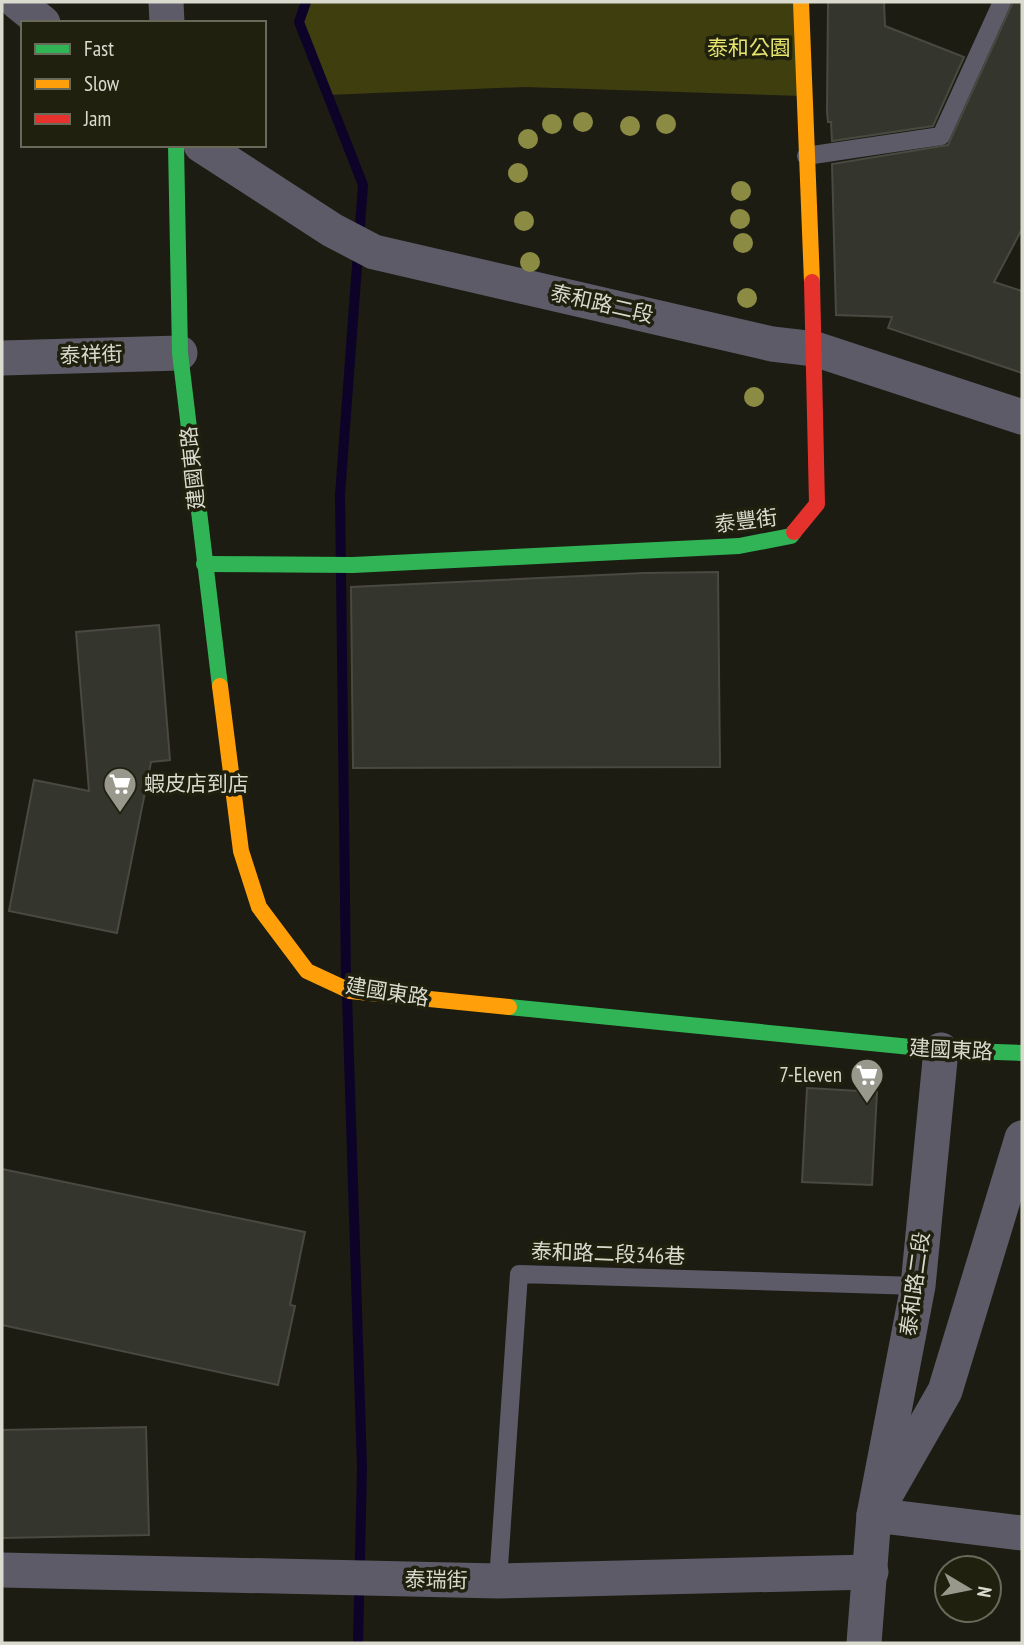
<svg xmlns="http://www.w3.org/2000/svg" width="1024" height="1645" font-family="'PT Sans Narrow','Noto Sans TC',sans-serif">
	<style>
		.green { fill: #3f3e0f }
		.lines { fill: none; stroke-linecap: round; stroke-linejoin: round }
		.stream { stroke: #0d0328; stroke-width: 10 }
		.building { fill: #34352d; stroke: #494941; stroke-width: 2 }
		.lane { stroke: #5d5b68; stroke-width: 18 }
		.street { stroke: #5d5b68; stroke-width: 35 }
		.fast { stroke: #30b455; stroke-width: 16 }
		.slow { stroke: #ff9f0a; stroke-width: 16 }
		.jam { stroke: #e5322d; stroke-width: 16 }
		.tree { fill: #8b8b44 }
		.labels { text-anchor: middle; stroke-width: 7; stroke-linejoin: round; paint-order: stroke }
		.park-label { font-size: 21px; fill: #e6e56c; stroke: #20200e }
		.street-label { font-size: 21px; fill: #dadacf; stroke: #20200e }
		.poi-label { font-size: 21px; fill: #dadacf; stroke: #20200e; text-anchor: start }
	</style>
	<rect width="100%" height="100%" fill="#1c1c12"/>
	<path class="green" d="M 306,2 L 801,2 L 803,96 L 525,87 L 327,95 L 299,22 Z"/>
	<g class="lines">
		<g class="stream">
			<path d="M 306,2 L 299,22 L 363,185 L 340,495 L 346,979"/>
			<path d="M 347,995 L 362,1468 L 358,1643"/>
		</g>
	</g>
	<g class="building">
		<path d="M 828,2 L 884,2 L 885,26 L 964,57 L 933,126 L 832,141 L 831,122 L 828,122 L 827,112 Z"/>
		<path d="M 1013,2 L 1022,2 L 1022,229 L 994,282 L 1022,291 L 1022,373 L 888,328 L 892,317 L 836,315 L 832,164 L 948,145 Z"/>
		<path d="M 718,572 L 720,767 L 353,768 L 351,587 L 644,573 Z"/>
		<path d="M 159,625 L 170,760 L 151,762 L 117,933 L 9,911 L 34,780 L 89,791 L 76,632 Z"/>
		<path d="M 807,1088 L 877,1092 L 872,1185 L 802,1182 Z"/>
		<path d="M 2,1169 L 305,1232 L 290,1305 L 295,1306 L 278,1385 L 2,1325 Z"/>
		<path d="M 146,1427 L 149,1535 L 2,1538 L 2,1430 Z"/>
	</g>
	<g class="lines">
		<g class="lane">
			<path d="M 806,156 L 941,136 L 1002,2"/>
			<path d="M 498,1581 L 519,1274 L 918,1286"/>
		</g>
		<g class="street">
			<path d="M 17,2 L 43,23"/>
			<path d="M 166,2 L 167,23"/>
			<path d="M 201,145 L 332,230 L 374,252 L 772,344 L 815,349 L 1022,417"/>
			<path d="M 2,358 L 180,353"/>
			<path d="M 1022,1138 L 945,1391 L 874,1515 L 1022,1533"/>
			<path d="M 2,1570 L 498,1581 L 871,1572"/>
			<path d="M 864,1643 L 874,1515 L 918,1286 L 941,1050"/>
		</g>
		<g class="fast">
			<path d="M 176,145 L 180,353 L 220,686"/>
			<path d="M 204,564 L 353,565 L 739,546 L 791,536 L 794,532"/>
			<path d="M 509,1007 L 941,1050 L 1022,1053"/>
		</g>
		<g class="slow">
			<path d="M 801,2 L 812,282"/>
			<path d="M 220,686 L 241,851 L 259,907 L 307,971 L 350,991 L 509,1007"/>
		</g>
		<path class="jam" d="M 794,532 L 817,504 L 812,282"/>
	</g>
	<g class="tree">
		<circle cx="583" cy="122" r="10"/>
		<circle cx="552" cy="124" r="10"/>
		<circle cx="666" cy="124" r="10"/>
		<circle cx="630" cy="126" r="10"/>
		<circle cx="528" cy="139" r="10"/>
		<circle cx="518" cy="173" r="10"/>
		<circle cx="741" cy="191" r="10"/>
		<circle cx="740" cy="219" r="10"/>
		<circle cx="524" cy="221" r="10"/>
		<circle cx="743" cy="243" r="10"/>
		<circle cx="530" cy="262" r="10"/>
		<circle cx="747" cy="298" r="10"/>
		<circle cx="754" cy="397" r="10"/>
	</g>
	<defs>
		<symbol id="supermarket-pin" viewBox="-11 -11 22 30"><path d="M0 17L-7.5 6A9.5 9.5 0 1 1 7.5 6Z" fill="#98988d" stroke="#20200e"/><path d="M-6-5.5h2.5l.6 2H6L4.5 2H-2.5L-4.4-4H-6ZM-1.5 3.2a1.3 1.3 0 1 0 .1 0ZM3 3.2a1.3 1.3 0 1 0 .1 0Z" fill="#fff"/></symbol>
	</defs>
	<g fill-rule="evenodd">
		<use href="#supermarket-pin" x="101" y="765" width="38" height="52"/>
		<use href="#supermarket-pin" x="848" y="1056" width="38" height="52"/>
	</g>
	<g class="labels">
		<g class="park-label">
			<text x="749" y="55">泰和公園</text>
		</g>
		<g class="street-label">
			<text transform="translate(602 304) rotate(13)" y="7">泰和路二段</text>
			<text transform="translate(91 355) rotate(-2)" y="7">泰祥街</text>
			<text transform="translate(193 468) rotate(-96)" y="7">建國東路</text>
			<text transform="translate(746 521) rotate(-7)" y="7">泰豐街</text>
			<text transform="translate(387 992) rotate(9)" y="7">建國東路</text>
			<text transform="translate(951 1050) rotate(3)" y="7">建國東路</text>
			<text transform="translate(608 1254) rotate(2)" y="7">泰和路二段346巷</text>
			<text transform="translate(915 1284) rotate(-82)" y="7">泰和路二段</text>
			<text transform="translate(436 1580) rotate(1)" y="7">泰瑞街</text>
		</g>
		<g class="poi-label">
			<text x="144" y="791">蝦皮店到店</text>
			<text x="842" y="1082" text-anchor="end">7-Eleven</text>
		</g>
	</g>
	<rect width="1024" height="1645" fill="none" stroke="#dadacf" stroke-width="7"/>
	<rect x="21" y="21" width="245" height="126" fill="#20200e" stroke="#6a6a5b" stroke-width="2"/>
	<rect x="35" y="44" width="35" height="10" fill="#30b455" stroke="#6a6a5b" stroke-width="2"/>
	<text x="84" y="56" font-size="21" fill="#dadacf">Fast</text>
	<rect x="35" y="79" width="35" height="10" fill="#ff9f0a" stroke="#6a6a5b" stroke-width="2"/>
	<text x="84" y="91" font-size="21" fill="#dadacf">Slow</text>
	<rect x="35" y="114" width="35" height="10" fill="#e5322d" stroke="#6a6a5b" stroke-width="2"/>
	<text x="84" y="126" font-size="21" fill="#dadacf">Jam</text>
	<g transform="translate(968 1589) rotate(100)"><circle r="33" fill="#20200e" stroke="#6a6a5b" stroke-width="2"/>
	<path d="M0-5L12 26L0 18L-12 26Z" fill="#98988d"/>
	<text y="-10" font-size="19" font-weight="bold" text-anchor="middle" fill="#dadacf">N</text>
	</g>
</svg>
